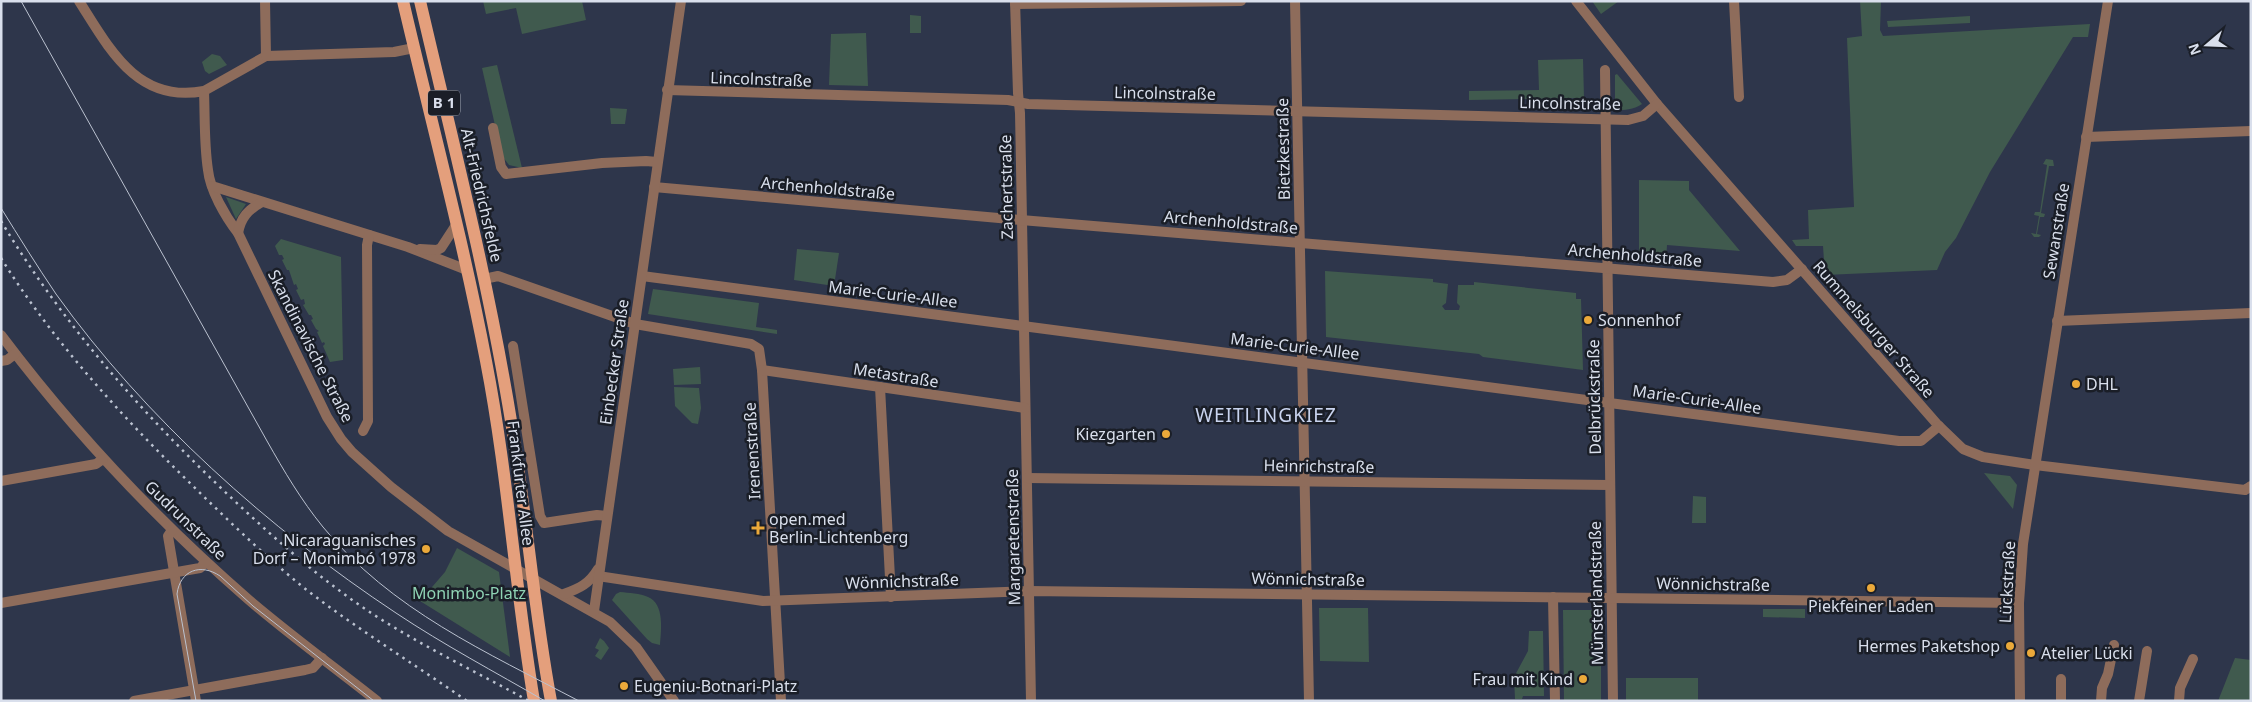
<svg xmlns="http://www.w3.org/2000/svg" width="2252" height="702" font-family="'Noto Sans',sans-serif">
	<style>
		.green { fill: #405a4e }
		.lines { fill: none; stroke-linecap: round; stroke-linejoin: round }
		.minor { stroke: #8e6c5b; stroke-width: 10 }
		.major { stroke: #e49f7c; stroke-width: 12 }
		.tram { stroke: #bbc2d0; stroke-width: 1 }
		.rail { stroke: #bbc2d0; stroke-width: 2.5; stroke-dasharray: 2.5 5; stroke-linecap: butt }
		.poi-dot { fill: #eba93a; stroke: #1a1e27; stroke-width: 2 }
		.labels { text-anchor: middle; stroke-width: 5; stroke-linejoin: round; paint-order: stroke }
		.shield { fill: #1a1e27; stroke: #a0a5b1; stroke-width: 1 }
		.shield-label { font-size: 15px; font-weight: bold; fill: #d9dfec }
		.street-label { font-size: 16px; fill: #d9dfec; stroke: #1a1e27 }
		.poi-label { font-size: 16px; fill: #d9dfec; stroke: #1a1e27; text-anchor: start }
		.park-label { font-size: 16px; fill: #8fd3b4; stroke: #1a1e27 }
		.quarter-label { font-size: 19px; letter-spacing: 1px; fill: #c9d4ef; stroke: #1a1e27 }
	</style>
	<rect width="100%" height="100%" fill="#2e364b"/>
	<g class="green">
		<path d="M 483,1 L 582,1 L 586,20 L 522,34 L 516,8 L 486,14 Z"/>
		<path d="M 1592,1 L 1619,1 L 1601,14 Z"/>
		<path d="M 1860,1 L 1881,1 L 1880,30 L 1883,36 L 2090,24 L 2088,37 L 2073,37 L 1990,172 L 1956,238 L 1945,252 L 1937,270 L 1825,275 L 1823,246 L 1796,246 L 1792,240 L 1809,239 L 1808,210 L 1854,207 L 1847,38 L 1862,36 Z"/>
		<path d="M 910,15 L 921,16 L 921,33 L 910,33 Z"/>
		<path d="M 1970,16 L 1970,23 L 1888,27 L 1887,21 Z"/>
		<path d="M 866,33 L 868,86 L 829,85 L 831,34 Z"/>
		<path d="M 212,54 L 220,56 L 227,65 L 209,74 L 205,71 L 202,62 Z"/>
		<path d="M 1583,59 L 1584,98 L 1469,100 L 1469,91 L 1539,90 L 1538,60 Z"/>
		<path d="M 497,65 L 522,168 L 509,165 L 502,156 L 482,68 Z"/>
		<path d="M 1617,74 L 1642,104 C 1633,110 1625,110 1615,110 L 1615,75 Z"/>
		<path d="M 610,108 L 627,109 L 625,124 L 611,124 Z"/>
		<path d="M 2046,159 L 2053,160 L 2054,166 L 2049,166 L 2041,213 L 2045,214 L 2044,217 L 2040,217 L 2037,234 L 2041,235 L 2039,237 L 2034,237 L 2031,233 L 2036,234 L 2039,216 L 2034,215 L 2035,212 L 2040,212 L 2047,165 L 2043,164 Z"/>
		<path d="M 1639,180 L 1689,181 L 1689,190 L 1740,251 L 1667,245 L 1666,261 L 1639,259 Z"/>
		<path d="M 226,197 L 246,204 L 236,219 Z"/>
		<path d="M 281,239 L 341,257 L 343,360 L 330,362 L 323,346 L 325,344 L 324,342 L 322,343 L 317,332 L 319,331 L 316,329 L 311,320 L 313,319 L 311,315 L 309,315 L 303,305 L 305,304 L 304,299 L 301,300 L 296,290 L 298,289 L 296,284 L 294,285 L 289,270 L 287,270 L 282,260 L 284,259 L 282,255 L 279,255 L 275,246 Z"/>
		<path d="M 797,249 L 839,253 L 834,286 L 794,280 Z"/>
		<path d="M 1325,271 L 1433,279 L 1433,282 L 1448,284 L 1446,303 L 1442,306 L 1445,310 L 1459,310 L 1460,306 L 1457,303 L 1458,285 L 1474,285 L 1474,282 L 1576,293 L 1576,299 L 1581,299 L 1583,370 L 1483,357 L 1479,354 L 1326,337 Z"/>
		<path d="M 653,289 L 759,303 L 756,327 L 777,330 L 777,334 L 648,314 Z"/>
		<path d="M 700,367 L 701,384 L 674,385 L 673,369 Z"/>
		<path d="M 674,387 L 699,388 L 701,408 L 698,424 L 692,423 L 675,406 Z"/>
		<path d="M 1984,473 L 2010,476 L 2017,485 L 2013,509 Z"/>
		<path d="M 1693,496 L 1706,497 L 1706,523 L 1692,523 Z"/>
		<path d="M 457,548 L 499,572 L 510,657 L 420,601 L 445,572 Z"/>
		<path d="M 620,592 C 629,593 640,593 648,597 C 665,604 661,631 660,645 L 652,643 L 647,639 L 612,600 L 616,594 Z"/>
		<path d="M 1319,608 L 1368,608 L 1369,662 L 1320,661 Z"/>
		<path d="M 1763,609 L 1805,609 L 1805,618 L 1763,617 Z"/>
		<path d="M 1563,610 L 1601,610 L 1601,701 L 1564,701 Z"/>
		<path d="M 1529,631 L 1543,631 L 1544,696 L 1523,696 L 1522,699 L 1515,699 L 1514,677 L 1528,651 Z"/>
		<path d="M 600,638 L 604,641 L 609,648 L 601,660 L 595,656 L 599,650 L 595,648 Z"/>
		<path d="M 2235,658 L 2251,660 L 2251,701 L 2218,701 Z"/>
		<path d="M 1626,678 L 1698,678 L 1698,701 L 1626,700 Z"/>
	</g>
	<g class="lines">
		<g class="minor">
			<path d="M 79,1 C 109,48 137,104 204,91 L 266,56 L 394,52 L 414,48"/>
			<path d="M 265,1 L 266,56"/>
			<path d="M 1015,1 L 1018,93 L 1020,113 L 1031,701"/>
			<path d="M 1295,1 L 1309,701"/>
			<path d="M 1576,1 L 1657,104 L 1937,424 L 1963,449 L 1983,457 L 2035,465 L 2245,490 L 2251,486"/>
			<path d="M 1734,1 L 1739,97"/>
			<path d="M 1015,4 L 1241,1"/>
			<path d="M 1605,70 L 1613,701"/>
			<path d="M 667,90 L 1008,100 L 1028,104 L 1628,120 L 1643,116 L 1657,104"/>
			<path d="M 204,91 C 205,117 204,144 208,170 C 210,190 225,216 238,233 L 327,417 L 341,439 L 352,452 L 391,487 L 448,531 L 610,622 L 636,647 L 674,701"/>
			<path d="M 493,128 L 501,167 L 506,174 L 602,163 L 646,161 L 657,162"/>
			<path d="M 2086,137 L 2251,131"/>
			<path d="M 212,186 L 408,247 L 467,270"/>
			<path d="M 654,187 L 1021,220 L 1773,282 L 1787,280 L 1802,269"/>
			<path d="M 238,233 C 241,217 248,210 262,202"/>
			<path d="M 420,249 L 437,250 L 441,248 L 456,225"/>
			<path d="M 642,276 L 1899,441 L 1921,441 L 1939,426"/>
			<path d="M 484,279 L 498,276 L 635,324 L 751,344 L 759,349 L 762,370 L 781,701"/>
			<path d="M 2057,321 L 2251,313"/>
			<path d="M 1,335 C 74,432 157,520 249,600 C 290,635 334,667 377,701"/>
			<path d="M 513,346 L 540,516 L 544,523 L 597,515 L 607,516"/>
			<path d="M 1,361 L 7,360 L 15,354"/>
			<path d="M 762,370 L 1025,408"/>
			<path d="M 880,387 L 891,597"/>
			<path d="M 363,431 L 368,421 L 367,245 L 369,235"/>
			<path d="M 1027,478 L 1610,485"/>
			<path d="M 1,481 L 96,464 L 103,459"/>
			<path d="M 172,530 L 168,536 L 196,701"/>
			<path d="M 598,576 L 763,601 L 1029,591 L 2019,603"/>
			<path d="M 564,594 C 580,588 589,584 598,569"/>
			<path d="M 1553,597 L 1555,701"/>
			<path d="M 1,603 L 200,568 L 206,562"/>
			<path d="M 594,611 L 681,1"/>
			<path d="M 2061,679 L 2061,701"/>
			<path d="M 134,701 L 305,670 L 313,668 L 322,658"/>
			<path d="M 2020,701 L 2019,603 L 2023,544 L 2108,1"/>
			<path d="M 2101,701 L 2102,688 L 2108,674 L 2114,645"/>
			<path d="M 2139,701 L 2147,651"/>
			<path d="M 2179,701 L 2180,688 L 2193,659"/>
		</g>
		<g class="major">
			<path d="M 403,1 C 431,121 463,240 486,361 C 508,474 515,588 534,701"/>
			<path d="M 420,1 C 453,143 489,283 512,427 C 527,518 534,610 551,701"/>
		</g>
		<g class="tram">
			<path d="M 21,1 L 267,441 C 284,471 301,500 323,527 C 391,610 486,652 579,701"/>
			<path d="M 1,208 C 19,237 37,266 56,294 C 145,418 269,529 396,613 C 444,645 495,672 545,701"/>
			<path d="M 196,701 L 177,594 C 180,570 201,563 220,576 L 253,606 L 374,701"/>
		</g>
		<g class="rail">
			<path d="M 1,221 C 61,321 138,409 222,489 C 264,529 307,568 355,602 C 409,640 471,669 529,701"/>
			<path d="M 1,258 C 54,343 124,419 196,489 C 232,524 269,560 308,591 C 359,630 414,664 467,701"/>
		</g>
	</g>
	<g class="poi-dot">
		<circle cx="1588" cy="320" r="5"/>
		<circle cx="2076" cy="384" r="5"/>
		<circle cx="1166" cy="434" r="5"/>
		<path d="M755.5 520.5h5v5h5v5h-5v5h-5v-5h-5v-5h5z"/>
		<circle cx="426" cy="549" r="5"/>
		<circle cx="1871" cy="588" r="5"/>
		<circle cx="2010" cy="646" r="5"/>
		<circle cx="2031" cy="653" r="5"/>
		<circle cx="1583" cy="679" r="5"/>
		<circle cx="624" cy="686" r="5"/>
	</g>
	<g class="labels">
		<rect class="shield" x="428" y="90.5" width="32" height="25" rx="4"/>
		<g class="shield-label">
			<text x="444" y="108">B 1</text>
		</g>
		<g class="street-label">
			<text transform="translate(761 79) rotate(2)" y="6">Lincolnstraße</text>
			<text transform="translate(1165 93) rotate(1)" y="6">Lincolnstraße</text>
			<text transform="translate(1570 103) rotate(1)" y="6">Lincolnstraße</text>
			<text transform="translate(1283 149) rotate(-91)" y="6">Bietzkestraße</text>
			<text transform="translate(1006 187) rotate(-91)" y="6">Zachertstraße</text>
			<text transform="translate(828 188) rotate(5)" y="6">Archenholdstraße</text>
			<text transform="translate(482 195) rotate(77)" y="6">Alt-Friedrichsfelde</text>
			<text transform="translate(1231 222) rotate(5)" y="6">Archenholdstraße</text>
			<text transform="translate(2056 231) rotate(-81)" y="6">Sewanstraße</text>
			<text transform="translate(1635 255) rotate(5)" y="6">Archenholdstraße</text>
			<text transform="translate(893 294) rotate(7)" y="6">Marie-Curie-Allee</text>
			<text transform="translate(1874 329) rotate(49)" y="6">Rummelsburger Straße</text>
			<text transform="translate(311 346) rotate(63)" y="6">Skandinavische Straße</text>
			<text transform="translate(1295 346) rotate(7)" y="6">Marie-Curie-Allee</text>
			<text transform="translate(614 362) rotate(-82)" y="6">Einbecker Straße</text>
			<text transform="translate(896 375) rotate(9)" y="6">Metastraße</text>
			<text transform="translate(1594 397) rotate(-91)" y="6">Delbrückstraße</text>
			<text transform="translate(1697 399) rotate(8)" y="6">Marie-Curie-Allee</text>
			<text transform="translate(752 451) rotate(-93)" y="6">Irenenstraße</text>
			<text transform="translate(1319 466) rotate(1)" y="6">Heinrichstraße</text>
			<text transform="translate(521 483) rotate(83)" y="6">Frankfurter Allee</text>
			<text transform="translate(186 520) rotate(44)" y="6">Gudrunstraße</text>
			<text transform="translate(1013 537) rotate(-91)" y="6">Margaretenstraße</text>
			<text transform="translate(1308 579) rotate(1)" y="6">Wönnichstraße</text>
			<text transform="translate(902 581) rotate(-2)" y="6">Wönnichstraße</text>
			<text transform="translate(2007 582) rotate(-87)" y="6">Lückstraße</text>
			<text transform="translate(1713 584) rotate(1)" y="6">Wönnichstraße</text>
			<text transform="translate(1596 593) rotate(-91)" y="6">Münsterlandstraße</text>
		</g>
		<g class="poi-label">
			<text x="1598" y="326">Sonnenhof</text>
			<text x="2086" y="390">DHL</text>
			<text x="1156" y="440" text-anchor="end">Kiezgarten</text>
			<text x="769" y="525">open.med<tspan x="769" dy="18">Berlin-Lichtenberg</tspan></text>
			<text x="416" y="546" text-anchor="end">Nicaraguanisches<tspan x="416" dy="18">Dorf – Monimbó 1978</tspan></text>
			<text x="1871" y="612" text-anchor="middle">Piekfeiner Laden</text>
			<text x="2000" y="652" text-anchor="end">Hermes Paketshop</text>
			<text x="2041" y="659">Atelier Lücki</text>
			<text x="1573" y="685" text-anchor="end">Frau mit Kind</text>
			<text x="634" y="692">Eugeniu-Botnari-Platz</text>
		</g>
		<g class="park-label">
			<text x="469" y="599">Monimbo-Platz</text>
		</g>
		<g class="quarter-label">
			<text x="1266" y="422">WEITLINGKIEZ</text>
		</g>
	</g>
	<rect width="2252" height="702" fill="none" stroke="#d9dfec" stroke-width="5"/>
	<g transform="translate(2207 45) rotate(251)" stroke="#1a1e27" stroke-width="4" paint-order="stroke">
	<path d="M0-4L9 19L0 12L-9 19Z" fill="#d9dfec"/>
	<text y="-8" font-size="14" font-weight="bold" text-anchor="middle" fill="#d9dfec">N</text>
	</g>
</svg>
